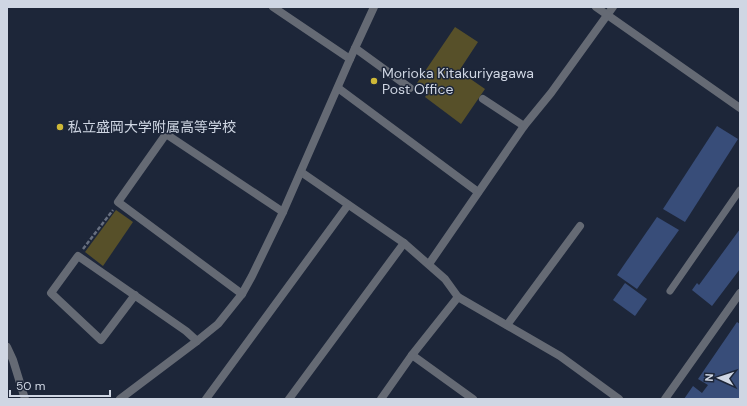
<svg xmlns="http://www.w3.org/2000/svg" width="747" height="406" font-family="'DM Sans','Noto Sans JP',sans-serif">
	<style>
		.green { fill: #575029 }
		.building { fill: #384d79 }
		.lines { fill: none; stroke-linecap: round; stroke-linejoin: round }
		.path { stroke: #676f80; stroke-width: 2.5; stroke-dasharray: 4 2; stroke-linecap: butt }
		.service { stroke: #656a74; stroke-width: 7 }
		.minor { stroke: #656a74; stroke-width: 8 }
		.tertiary { stroke: #656a74; stroke-width: 8 }
		.poi-dot { fill: #ceb837; stroke: #1d2639; stroke-width: 1.5 }
		.labels { text-anchor: middle; stroke-width: 3; stroke-linejoin: round; paint-order: stroke }
		.poi-label { font-size: 14px; fill: #cfd6e3; stroke: #1d2639; text-anchor: start }
	</style>
	<rect width="100%" height="100%" fill="#1d2639"/>
	<g class="green">
		<path d="M 455,27 L 478,42 L 459,71 L 485,89 L 461,124 L 425,97 L 429,91 L 417,83 Z"/>
		<path d="M 116,210 L 133,222 L 103,266 L 85,252 Z"/>
	</g>
	<g class="building">
		<path d="M 717,126 L 738,139 L 685,222 L 663,209 Z"/>
		<path d="M 657,217 L 679,230 L 637,289 L 617,275 Z"/>
		<path d="M 740,229 L 740,269 L 712,306 L 692,290 L 697,283 L 699,285 Z"/>
		<path d="M 625,283 L 647,299 L 635,316 L 613,300 Z"/>
		<path d="M 737,322 L 740,324 L 740,399 L 684,399 L 693,386 L 702,393 L 708,385 L 698,379 Z"/>
	</g>
	<g class="lines">
		<path class="path" d="M 83,249 L 113,210"/>
		<path class="service" d="M 670,291 L 740,190"/>
		<g class="minor">
			<path d="M 273,7 L 350,59"/>
			<path d="M 355,48 L 410,88"/>
			<path d="M 338,88 L 478,192"/>
			<path d="M 483,99 L 524,126"/>
			<path d="M 301,172 L 404,243 L 445,279 L 458,297 L 560,356 L 619,399"/>
			<path d="M 429,264 L 524,126 L 551,93 L 613,7"/>
			<path d="M 242,294 L 118,202 L 166,134 L 283,212"/>
			<path d="M 135,295 L 101,340 L 51,293 L 78,256 L 186,331 L 197,341"/>
			<path d="M 507,325 L 580,226"/>
			<path d="M 7,347 L 13,360 L 25,399"/>
			<path d="M 412,355 L 473,399"/>
			<path d="M 120,399 L 197,341 L 218,324 L 242,294 L 252,276 L 283,212 L 350,59 L 374,7"/>
			<path d="M 206,399 L 348,205"/>
			<path d="M 289,399 L 404,243"/>
			<path d="M 381,399 L 412,355 L 458,297"/>
			<path d="M 665,399 L 740,293"/>
		</g>
		<path class="tertiary" d="M 596,7 L 740,108"/>
	</g>
	<g class="poi-dot">
		<circle cx="374" cy="81" r="4"/>
		<circle cx="60" cy="127" r="4"/>
	</g>
	<g class="labels">
		<g class="poi-label">
			<text x="382" y="78">Morioka Kitakuriyagawa<tspan x="382" dy="16">Post Office</tspan></text>
			<text x="68" y="132">私立盛岡大学附属高等学校</text>
		</g>
	</g>
	<rect width="747" height="406" fill="none" stroke="#cfd6e3" stroke-width="16"/>
	<g transform="translate(719 378) rotate(273)" stroke="#1d2639" stroke-width="3" paint-order="stroke">
	<path d="M0-3L7 15L0 10L-7 15Z" fill="#cfd6e3"/>
	<text y="-6" font-size="11" font-weight="bold" text-anchor="middle" fill="#cfd6e3">N</text>
	</g>
	<path d="M10 390v6h100v-6" fill="none" stroke="#cfd6e3" stroke-width="2"/>
	<text x="16" y="390" font-size="12" fill="#cfd6e3" stroke="#1d2639" stroke-width="3" paint-order="stroke">50 m</text>
</svg>
